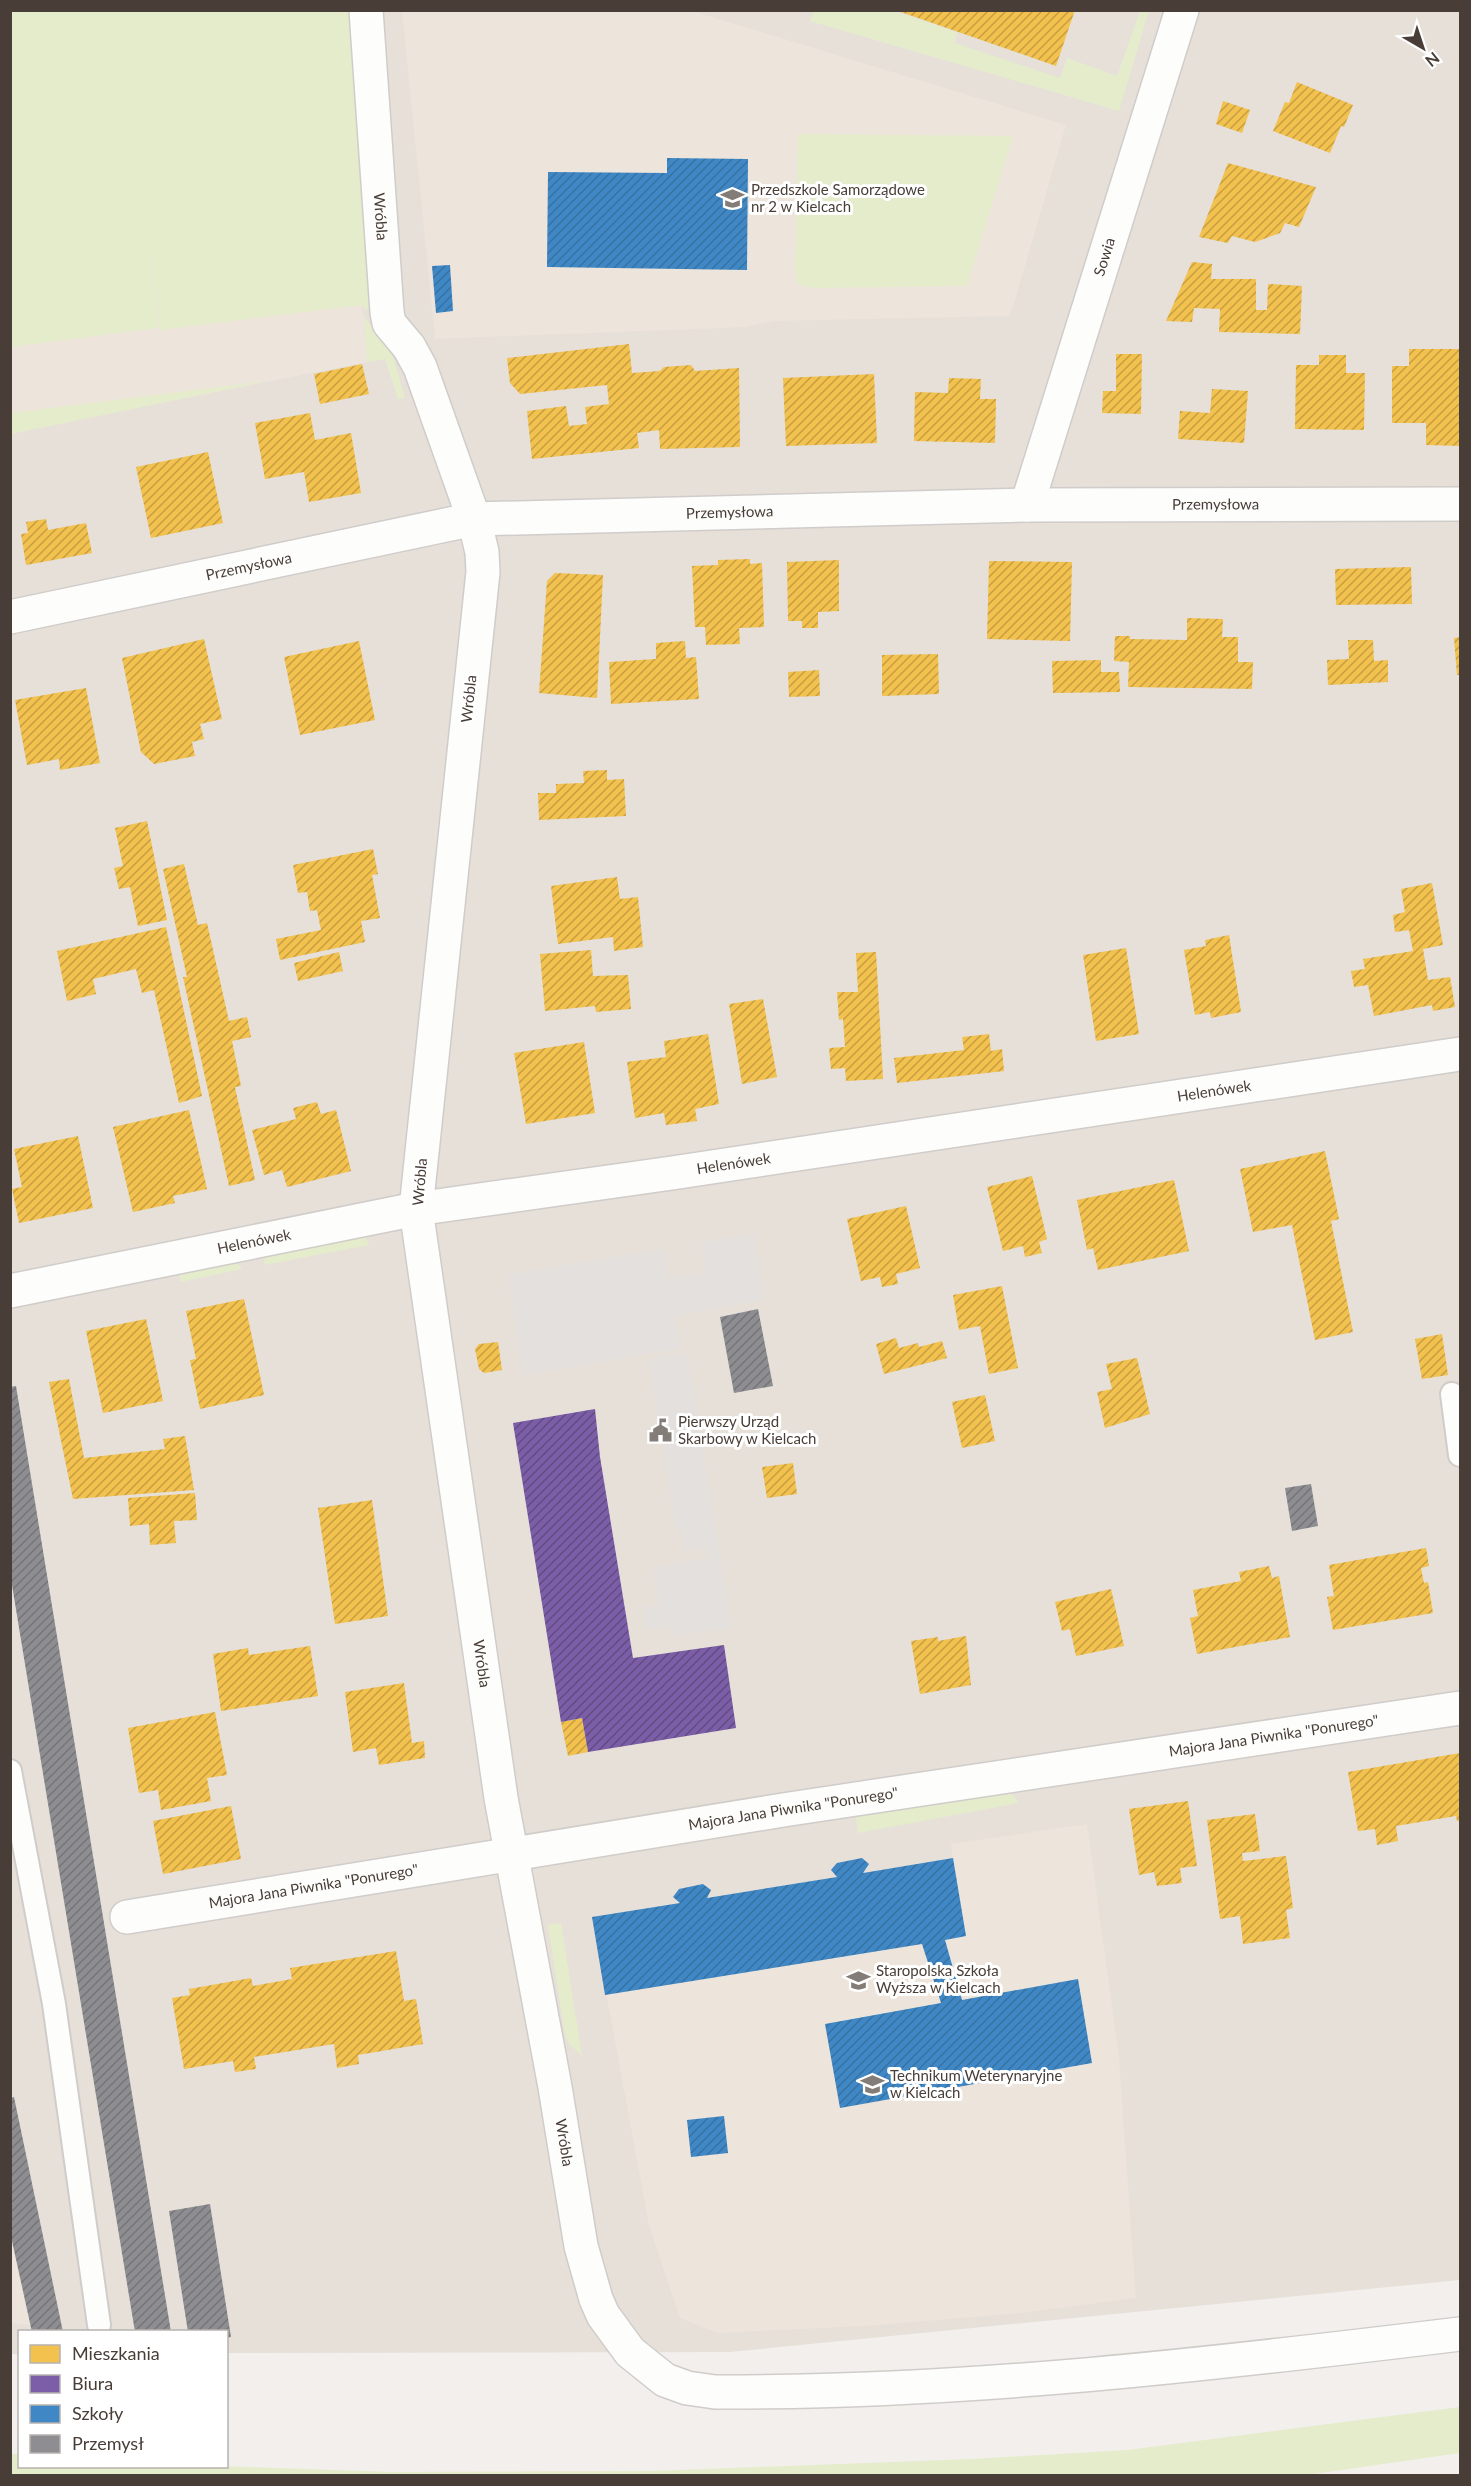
<svg xmlns="http://www.w3.org/2000/svg" width="1471" height="2486" font-family="Lato,sans-serif">
	<style>
		.residential { fill: #e6e0d9 }
		.education { fill: #ede4db }
		.green { fill: #e5eccc }
		.parking { fill: #e4e0dd }
		.homes { fill: url(#homes-hatch) }
		.offices { fill: url(#offices-hatch) }
		.schools { fill: url(#schools-hatch) }
		.industry { fill: url(#industry-hatch) }
		.lines { fill: none; stroke-linecap: round; stroke-linejoin: round }
		.service-casing { stroke: #d0ccc9; stroke-width: 26 }
		.pedestrian-casing { stroke: #d0ccc9; stroke-width: 36 }
		.minor-casing { stroke: #d0ccc9; stroke-width: 36 }
		.service { stroke: #fdfdfc; stroke-width: 22 }
		.pedestrian { stroke: #fdfdfc; stroke-width: 33 }
		.minor { stroke: #fdfdfc; stroke-width: 33 }
		.labels { text-anchor: middle; stroke-width: 6; stroke-linejoin: round; paint-order: stroke }
		.poi-label { font-size: 15px; fill: #493e37; stroke: #fff; text-anchor: start }
		.street-label { font-size: 15px; fill: #493e37; stroke: #fff }
	</style>
	<defs>
		<pattern id="homes-hatch" width="6" height="6" patternUnits="userSpaceOnUse" patternTransform="scale(1.5)"><rect width="6" height="6" fill="#f2c14e"/><path d="M-1 1l2-2M0 6l6-6M5 7l2-2" fill="none" stroke="#c69e42"/></pattern>
		<pattern id="offices-hatch" width="6" height="6" patternUnits="userSpaceOnUse" patternTransform="scale(1.5)"><rect width="6" height="6" fill="#7b5ea7"/><path d="M-1 1l2-2M0 6l6-6M5 7l2-2" fill="none" stroke="#624b81"/></pattern>
		<pattern id="schools-hatch" width="6" height="6" patternUnits="userSpaceOnUse" patternTransform="scale(1.5)"><rect width="6" height="6" fill="#3f88c5"/><path d="M-1 1l2-2M0 6l6-6M5 7l2-2" fill="none" stroke="#3771a1"/></pattern>
		<pattern id="industry-hatch" width="6" height="6" patternUnits="userSpaceOnUse" patternTransform="scale(1.5)"><rect width="6" height="6" fill="#8d8d92"/><path d="M-1 1l2-2M0 6l6-6M5 7l2-2" fill="none" stroke="#757578"/></pattern>
	</defs>
	<rect width="100%" height="100%" fill="#f2efec"/>
	<path class="residential" d="M 10,11 L 1460,11 L 1460,2280 L 730,2352 L 227,2353 L 226,2332 L 20,2332 L 19,2354 L 11,2354 Z"/>
	<g class="education">
		<path d="M 10,11 L 340,11 L 367,362 L 11,433 Z"/>
		<path d="M 402,11 L 692,11 L 1066,125 L 1013,307 L 1008,316 L 773,321 L 747,327 L 435,339 Z"/>
		<path d="M 1087,1824 L 1119,2057 L 1136,2298 L 1021,2313 L 865,2326 L 717,2333 L 680,2318 L 649,2225 L 592,1917 L 953,1858 L 951,1844 Z"/>
		<path d="M 11,2232 L 30,2325 L 11,2323 Z"/>
	</g>
	<g class="green">
		<path d="M 11,11 L 357,11 L 370,306 L 364,311 L 364,306 L 354,306 L 160,330 L 144,209 L 158,328 L 11,347 Z"/>
		<path d="M 814,11 L 894,11 L 957,32 L 955,43 L 1060,78 L 1067,58 L 1117,76 L 1140,11 L 1149,11 L 1119,111 L 810,21 Z"/>
		<path d="M 798,134 L 1013,136 L 967,286 L 812,288 L 798,284 L 795,273 Z"/>
		<path d="M 364,317 L 392,353 L 405,398 L 398,399 L 385,359 L 367,362 Z"/>
		<path d="M 268,381 L 11,434 L 11,413 Z"/>
		<path d="M 365,1236 L 369,1245 L 264,1265 L 265,1256 Z"/>
		<path d="M 236,1262 L 242,1269 L 180,1282 L 179,1274 Z"/>
		<path d="M 1006,1791 L 1012,1794 L 1019,1803 L 858,1833 L 856,1817 Z"/>
		<path d="M 561,1923 L 582,2056 L 569,2044 L 565,2035 L 548,1925 Z"/>
		<path d="M 1460,2407 L 1460,2453 L 1300,2476 L 10,2475 L 11,2454 L 19,2454 L 20,2466 L 216,2466 L 392,2472 L 653,2471 L 971,2459 L 1128,2450 Z"/>
	</g>
	<g class="parking">
		<path d="M 754,1234 L 763,1299 L 674,1316 L 680,1348 L 523,1375 L 509,1275 L 664,1249 L 668,1279 L 706,1273 L 702,1243 Z"/>
		<path d="M 687,1350 L 731,1627 L 675,1636 L 673,1626 L 646,1629 L 643,1608 L 660,1605 L 653,1568 L 709,1558 L 707,1547 L 685,1551 L 681,1528 L 676,1528 L 649,1360 L 685,1354 Z"/>
	</g>
	<g class="homes">
		<path d="M 895,10 L 1075,10 L 1056,66 Z"/>
		<path d="M 1297,82 L 1353,105 L 1344,127 L 1341,126 L 1330,153 L 1273,131 L 1285,102 L 1289,103 Z"/>
		<path d="M 1223,101 L 1250,110 L 1242,133 L 1216,124 Z"/>
		<path d="M 1228,163 L 1316,187 L 1299,227 L 1285,223 L 1280,233 L 1255,242 L 1232,236 L 1228,243 L 1199,237 Z"/>
		<path d="M 1192,262 L 1212,264 L 1211,279 L 1256,279 L 1256,310 L 1267,310 L 1268,284 L 1302,286 L 1300,334 L 1219,332 L 1220,309 L 1194,308 L 1192,322 L 1166,321 Z"/>
		<path d="M 629,344 L 632,373 L 660,371 L 664,367 L 691,365 L 695,371 L 739,368 L 740,447 L 660,449 L 659,430 L 637,433 L 639,448 L 532,459 L 527,411 L 566,406 L 569,426 L 587,424 L 585,407 L 609,404 L 607,385 L 520,394 L 510,383 L 507,358 Z"/>
		<path d="M 1409,349 L 1460,349 L 1460,446 L 1426,445 L 1426,423 L 1392,423 L 1392,366 L 1409,366 Z"/>
		<path d="M 1116,354 L 1142,354 L 1141,414 L 1102,413 L 1103,391 L 1116,391 Z"/>
		<path d="M 1319,355 L 1346,355 L 1346,373 L 1365,373 L 1364,430 L 1295,429 L 1296,365 L 1319,365 Z"/>
		<path d="M 362,364 L 369,394 L 320,404 L 314,374 Z"/>
		<path d="M 874,374 L 877,443 L 786,446 L 783,378 Z"/>
		<path d="M 949,378 L 981,379 L 980,399 L 996,399 L 995,443 L 914,441 L 915,392 L 948,393 Z"/>
		<path d="M 1212,389 L 1248,391 L 1244,443 L 1178,439 L 1180,411 L 1210,413 Z"/>
		<path d="M 310,413 L 315,440 L 351,433 L 361,493 L 309,502 L 304,472 L 265,479 L 255,423 Z"/>
		<path d="M 208,452 L 223,523 L 151,538 L 136,467 Z"/>
		<path d="M 46,519 L 48,530 L 86,523 L 92,553 L 26,565 L 21,534 L 28,533 L 26,522 Z"/>
		<path d="M 750,559 L 750,564 L 762,563 L 764,627 L 739,628 L 740,644 L 706,645 L 705,627 L 695,627 L 692,566 L 718,565 L 718,560 Z"/>
		<path d="M 839,560 L 839,611 L 818,612 L 818,628 L 802,628 L 802,621 L 788,621 L 787,562 Z"/>
		<path d="M 989,561 L 1072,562 L 1070,641 L 987,639 Z"/>
		<path d="M 1411,567 L 1412,604 L 1336,605 L 1335,569 Z"/>
		<path d="M 555,573 L 603,575 L 597,698 L 539,693 L 547,581 Z"/>
		<path d="M 1187,618 L 1223,619 L 1222,637 L 1238,637 L 1238,662 L 1253,662 L 1252,689 L 1128,687 L 1129,662 L 1114,661 L 1115,636 L 1130,636 L 1130,639 L 1187,640 Z"/>
		<path d="M 1460,637 L 1460,675 L 1457,675 L 1454,638 Z"/>
		<path d="M 204,639 L 222,719 L 200,724 L 204,739 L 192,742 L 195,756 L 154,764 L 141,752 L 122,658 Z"/>
		<path d="M 1348,640 L 1373,640 L 1374,661 L 1388,660 L 1388,682 L 1328,685 L 1327,660 L 1349,659 Z"/>
		<path d="M 359,641 L 375,720 L 300,735 L 284,657 Z"/>
		<path d="M 685,641 L 686,658 L 696,657 L 699,699 L 611,704 L 609,662 L 656,659 L 656,643 Z"/>
		<path d="M 938,654 L 939,694 L 882,696 L 882,655 Z"/>
		<path d="M 1101,660 L 1101,672 L 1119,672 L 1120,692 L 1053,693 L 1052,661 Z"/>
		<path d="M 819,670 L 820,696 L 789,697 L 788,672 Z"/>
		<path d="M 86,688 L 100,763 L 60,770 L 59,759 L 27,765 L 15,700 Z"/>
		<path d="M 607,770 L 607,780 L 624,779 L 626,816 L 539,820 L 538,793 L 556,793 L 556,784 L 584,783 L 583,771 Z"/>
		<path d="M 147,821 L 167,920 L 138,926 L 130,887 L 119,889 L 114,868 L 123,866 L 115,828 Z"/>
		<path d="M 373,849 L 378,874 L 372,875 L 380,918 L 361,921 L 365,942 L 280,960 L 276,939 L 321,930 L 317,910 L 310,911 L 307,892 L 298,893 L 293,865 Z"/>
		<path d="M 184,864 L 198,925 L 207,923 L 229,1021 L 247,1017 L 251,1037 L 232,1041 L 241,1086 L 235,1087 L 255,1180 L 229,1186 L 183,977 L 187,977 L 163,869 Z"/>
		<path d="M 617,877 L 620,899 L 638,897 L 643,947 L 614,951 L 613,937 L 558,944 L 551,886 Z"/>
		<path d="M 1432,883 L 1443,945 L 1423,949 L 1428,980 L 1450,977 L 1455,1007 L 1433,1011 L 1432,1005 L 1374,1016 L 1368,985 L 1354,987 L 1351,971 L 1365,969 L 1363,959 L 1413,951 L 1409,930 L 1395,932 L 1393,915 L 1405,912 L 1401,889 Z"/>
		<path d="M 166,927 L 202,1096 L 179,1103 L 154,990 L 142,993 L 136,969 L 93,979 L 96,994 L 67,1001 L 57,951 Z"/>
		<path d="M 1229,935 L 1241,1012 L 1211,1018 L 1210,1012 L 1195,1015 L 1184,950 L 1206,946 L 1205,940 Z"/>
		<path d="M 1126,948 L 1139,1034 L 1096,1041 L 1083,955 Z"/>
		<path d="M 591,950 L 593,976 L 628,975 L 631,1009 L 596,1012 L 595,1006 L 545,1011 L 540,954 Z"/>
		<path d="M 339,952 L 343,971 L 298,981 L 294,963 Z"/>
		<path d="M 876,952 L 883,1079 L 846,1081 L 845,1068 L 831,1069 L 829,1048 L 845,1047 L 843,1019 L 839,1020 L 837,992 L 858,992 L 856,953 Z"/>
		<path d="M 763,999 L 777,1077 L 742,1084 L 729,1004 Z"/>
		<path d="M 708,1034 L 719,1104 L 695,1109 L 697,1121 L 666,1125 L 664,1113 L 635,1118 L 627,1062 L 666,1057 L 664,1041 Z"/>
		<path d="M 989,1034 L 991,1051 L 1002,1049 L 1004,1071 L 897,1083 L 894,1058 L 964,1050 L 962,1037 Z"/>
		<path d="M 584,1042 L 595,1113 L 526,1124 L 514,1053 Z"/>
		<path d="M 317,1102 L 321,1114 L 336,1110 L 351,1171 L 287,1187 L 282,1170 L 264,1175 L 252,1130 L 296,1119 L 293,1108 Z"/>
		<path d="M 189,1110 L 207,1189 L 173,1196 L 175,1203 L 133,1212 L 113,1127 Z"/>
		<path d="M 78,1136 L 93,1208 L 19,1223 L 12,1189 L 22,1187 L 14,1149 Z"/>
		<path d="M 1325,1151 L 1339,1219 L 1331,1221 L 1353,1332 L 1315,1340 L 1292,1225 L 1253,1232 L 1240,1169 Z"/>
		<path d="M 1032,1176 L 1047,1239 L 1039,1242 L 1042,1253 L 1025,1257 L 1023,1246 L 1003,1251 L 987,1187 Z"/>
		<path d="M 1174,1180 L 1189,1251 L 1098,1270 L 1093,1248 L 1087,1250 L 1077,1200 Z"/>
		<path d="M 906,1206 L 920,1268 L 896,1274 L 898,1284 L 882,1287 L 880,1277 L 861,1281 L 847,1219 Z"/>
		<path d="M 1002,1286 L 1018,1368 L 989,1374 L 980,1326 L 959,1330 L 953,1295 Z"/>
		<path d="M 244,1299 L 264,1395 L 200,1409 L 190,1360 L 196,1359 L 186,1311 Z"/>
		<path d="M 146,1319 L 163,1401 L 103,1413 L 86,1331 Z"/>
		<path d="M 1442,1334 L 1448,1375 L 1422,1379 L 1415,1339 Z"/>
		<path d="M 896,1338 L 899,1348 L 918,1343 L 919,1347 L 942,1341 L 947,1358 L 884,1374 L 876,1344 Z"/>
		<path d="M 498,1342 L 502,1370 L 484,1373 L 479,1369 L 475,1349 L 479,1344 Z"/>
		<path d="M 1137,1358 L 1150,1414 L 1105,1428 L 1097,1392 L 1112,1389 L 1106,1364 Z"/>
		<path d="M 69,1379 L 84,1458 L 165,1449 L 163,1439 L 185,1436 L 194,1490 L 73,1499 L 49,1382 Z"/>
		<path d="M 985,1395 L 995,1441 L 962,1448 L 952,1402 Z"/>
		<path d="M 793,1463 L 797,1494 L 767,1498 L 762,1467 Z"/>
		<path d="M 195,1493 L 197,1520 L 174,1521 L 176,1543 L 150,1545 L 149,1524 L 130,1526 L 128,1498 Z"/>
		<path d="M 372,1500 L 388,1616 L 335,1624 L 318,1508 Z"/>
		<path d="M 1426,1548 L 1429,1566 L 1421,1568 L 1424,1583 L 1428,1582 L 1433,1613 L 1333,1630 L 1327,1597 L 1334,1596 L 1329,1565 Z"/>
		<path d="M 1269,1566 L 1272,1578 L 1279,1576 L 1290,1637 L 1197,1654 L 1190,1618 L 1198,1616 L 1193,1590 L 1241,1581 L 1239,1572 Z"/>
		<path d="M 1111,1589 L 1124,1646 L 1076,1656 L 1070,1629 L 1062,1631 L 1055,1602 Z"/>
		<path d="M 966,1636 L 971,1685 L 920,1694 L 911,1641 L 938,1637 L 938,1641 Z"/>
		<path d="M 310,1646 L 318,1696 L 221,1711 L 213,1654 L 248,1648 L 249,1655 Z"/>
		<path d="M 404,1683 L 412,1743 L 424,1741 L 425,1758 L 379,1765 L 376,1748 L 353,1752 L 345,1692 Z"/>
		<path d="M 215,1712 L 227,1775 L 207,1778 L 211,1801 L 161,1810 L 158,1790 L 139,1793 L 128,1728 Z"/>
		<path d="M 582,1718 L 588,1752 L 568,1756 L 561,1722 Z"/>
		<path d="M 1460,1753 L 1460,1821 L 1457,1821 L 1456,1816 L 1396,1826 L 1398,1841 L 1377,1845 L 1375,1829 L 1358,1831 L 1348,1772 Z"/>
		<path d="M 1188,1801 L 1197,1866 L 1180,1868 L 1182,1883 L 1157,1886 L 1154,1872 L 1139,1875 L 1129,1809 Z"/>
		<path d="M 231,1806 L 241,1859 L 163,1874 L 153,1821 Z"/>
		<path d="M 1255,1814 L 1260,1851 L 1242,1853 L 1243,1861 L 1286,1856 L 1293,1908 L 1286,1910 L 1290,1938 L 1243,1944 L 1240,1916 L 1220,1919 L 1207,1820 Z"/>
		<path d="M 396,1951 L 404,2001 L 416,1999 L 423,2044 L 358,2055 L 359,2064 L 337,2068 L 334,2044 L 254,2057 L 256,2069 L 235,2072 L 233,2061 L 184,2069 L 172,1998 L 190,1995 L 189,1989 L 251,1978 L 253,1986 L 292,1979 L 290,1968 Z"/>
	</g>
	<path class="offices" d="M 595,1409 L 600,1457 L 633,1658 L 724,1645 L 736,1728 L 588,1752 L 582,1718 L 561,1722 L 513,1423 Z"/>
	<g class="schools">
		<path d="M 667,158 L 748,159 L 747,270 L 547,267 L 548,172 L 667,173 Z"/>
		<path d="M 450,265 L 453,311 L 436,313 L 432,266 Z"/>
		<path d="M 862,1858 L 869,1864 L 863,1873 L 953,1858 L 966,1936 L 945,1940 L 962,2000 L 1078,1979 L 1092,2063 L 840,2108 L 825,2024 L 941,2003 L 922,1944 L 605,1995 L 592,1917 L 680,1903 L 673,1897 L 679,1889 L 703,1884 L 711,1890 L 707,1898 L 837,1877 L 831,1870 L 837,1863 Z"/>
		<path d="M 724,2116 L 728,2153 L 691,2157 L 687,2120 Z"/>
	</g>
	<g class="industry">
		<path d="M 758,1309 L 773,1386 L 734,1393 L 720,1317 Z"/>
		<path d="M 16,1386 L 171,2332 L 135,2332 L 10,1573 L 10,1387 Z"/>
		<path d="M 1311,1484 L 1318,1526 L 1292,1531 L 1285,1488 Z"/>
		<path d="M 14,2097 L 63,2332 L 32,2332 L 10,2232 L 10,2098 Z"/>
		<path d="M 210,2204 L 231,2337 L 226,2338 L 226,2332 L 188,2332 L 169,2211 Z"/>
	</g>
	<g class="lines">
		<defs>
			<g id="service">
				<path d="M 1452,1394 L 1460,1455"/>
				<path d="M 10,1771 L 54,2004 L 99,2325"/>
			</g>
			<g id="pedestrian">
				<path id="s1" d="M 366,10 L 387,312 L 389,323 L 409,347"/>
			</g>
			<g id="minor">
				<path id="s2" d="M 409,347 L 420,367 L 474,519 L 482,552 L 483,572 L 416,1209 L 501,1798 L 555,2087 L 581,2246 L 596,2299 L 603,2315 L 630,2352 L 665,2380 L 687,2388 L 715,2392 C 965,2393 1213,2364 1460,2334"/>
				<path id="s3" d="M 1027,505 L 1182,10"/>
				<path id="s4" d="M 10,617 L 474,519 L 1027,505 L 1460,504"/>
				<path id="s5" d="M 10,1291 L 416,1209 L 672,1173 L 1460,1054"/>
				<path id="s6" d="M 127,1917 L 783,1810 L 1460,1708"/>
			</g>
		</defs>
		<use href="#service" class="service-casing"/>
		<use href="#pedestrian" class="pedestrian-casing"/>
		<use href="#minor" class="minor-casing"/>
		<use href="#service" class="service"/>
		<use href="#pedestrian" class="pedestrian"/>
		<use href="#minor" class="minor"/>
	</g>
	<defs>
		<symbol id="school-bare" viewBox="-9 -9 18 18"><path d="M0-5L7-2L0 1L-7-2ZM-4 1L0 2.5L4 1V4Q0 6-4 4Z" fill="#847c76" stroke="#fff" stroke-width="2.5" paint-order="stroke"/></symbol>
		<symbol id="civic-bare" viewBox="-9 -9 18 18"><path d="M-.6-6.5H3V-4.5H.6V-3L4-1V1h2V6H-6V1h2V-1L-.6-3ZM-1.2 2.5V6h2.4V2.5Z" fill="#847c76" stroke="#fff" stroke-width="2.5" paint-order="stroke"/></symbol>
		<symbol id="university-bare" viewBox="-9 -9 18 18"><path d="M0-5L7-2L0 1L-7-2ZM-4 1L0 2.5L4 1V4Q0 6-4 4Z" fill="#847c76" stroke="#fff" stroke-width="2.5" paint-order="stroke"/></symbol>
	</defs>
	<g fill-rule="evenodd">
		<use href="#school-bare" x="716" y="182" width="33" height="33"/>
		<use href="#civic-bare" x="644" y="1414" width="33" height="33"/>
		<use href="#university-bare" x="842" y="1964" width="33" height="33"/>
		<use href="#school-bare" x="856" y="2068" width="33" height="33"/>
	</g>
	<g class="labels">
		<g class="poi-label">
			<text x="751" y="195">Przedszkole Samorządowe<tspan x="751" dy="17">nr 2 w Kielcach</tspan></text>
			<text x="678" y="1427">Pierwszy Urząd<tspan x="678" dy="17">Skarbowy w Kielcach</tspan></text>
			<text x="876" y="1976">Staropolska Szkoła<tspan x="876" dy="17">Wyższa w Kielcach</tspan></text>
			<text x="890" y="2081">Technikum Weterynaryjne<tspan x="890" dy="17">w Kielcach</tspan></text>
		</g>
		<g class="street-label">
			<text dy="5" stroke="none"><textPath href="#s1" startOffset="207">Wróbla</textPath></text>
			<text dy="5" stroke="none"><textPath href="#s3" startOffset="260">Sowia</textPath></text>
			<text dy="5" stroke="none"><textPath href="#s4" startOffset="1216">Przemysłowa</textPath></text>
			<text dy="5" stroke="none"><textPath href="#s4" startOffset="730">Przemysłowa</textPath></text>
			<text dy="5" stroke="none"><textPath href="#s4" startOffset="244">Przemysłowa</textPath></text>
			<text transform="translate(469 699) rotate(-84)" y="5">Wróbla</text>
			<text dy="5" stroke="none"><textPath href="#s5" startOffset="1221">Helenówek</textPath></text>
			<text dy="5" stroke="none"><textPath href="#s5" startOffset="735">Helenówek</textPath></text>
			<text transform="translate(420 1182) rotate(-85)" y="5">Wróbla</text>
			<text dy="5" stroke="none"><textPath href="#s5" startOffset="249">Helenówek</textPath></text>
			<text dy="5" stroke="none"><textPath href="#s2" startOffset="1338">Wróbla</textPath></text>
			<text dy="5" stroke="none"><textPath href="#s6" startOffset="1161">Majora Jana Piwnika "Ponurego"</textPath></text>
			<text dy="5" stroke="none"><textPath href="#s6" startOffset="675">Majora Jana Piwnika "Ponurego"</textPath></text>
			<text dy="5" stroke="none"><textPath href="#s6" startOffset="189">Majora Jana Piwnika "Ponurego"</textPath></text>
			<text dy="5" stroke="none"><textPath href="#s2" startOffset="1824">Wróbla</textPath></text>
		</g>
	</g>
	<rect width="1471" height="2486" fill="none" stroke="#493e37" stroke-width="24"/>
	<rect x="18" y="2330" width="210" height="138" fill="#ffffff" stroke="#b6b2af" stroke-width="1.5"/>
	<rect x="30" y="2345" width="30" height="18" fill="#f2c14e" stroke="#b6b2af" stroke-width="1.5"/>
	<text x="72" y="2360" font-size="18" fill="#493e37">Mieszkania</text>
	<rect x="30" y="2375" width="30" height="18" fill="#7b5ea7" stroke="#b6b2af" stroke-width="1.5"/>
	<text x="72" y="2390" font-size="18" fill="#493e37">Biura</text>
	<rect x="30" y="2405" width="30" height="18" fill="#3f88c5" stroke="#b6b2af" stroke-width="1.5"/>
	<text x="72" y="2420" font-size="18" fill="#493e37">Szkoły</text>
	<rect x="30" y="2435" width="30" height="18" fill="#8d8d92" stroke="#b6b2af" stroke-width="1.5"/>
	<text x="72" y="2450" font-size="18" fill="#493e37">Przemysł</text>
	<g transform="translate(1423 48) rotate(141)" stroke="#ffffff" stroke-width="4.5" paint-order="stroke">
	<path d="M0-4.5L10 22L0 15L-10 22Z" fill="#493e37"/>
	<text y="-9" font-size="16" font-weight="bold" text-anchor="middle" fill="#493e37">N</text>
	</g>
</svg>
